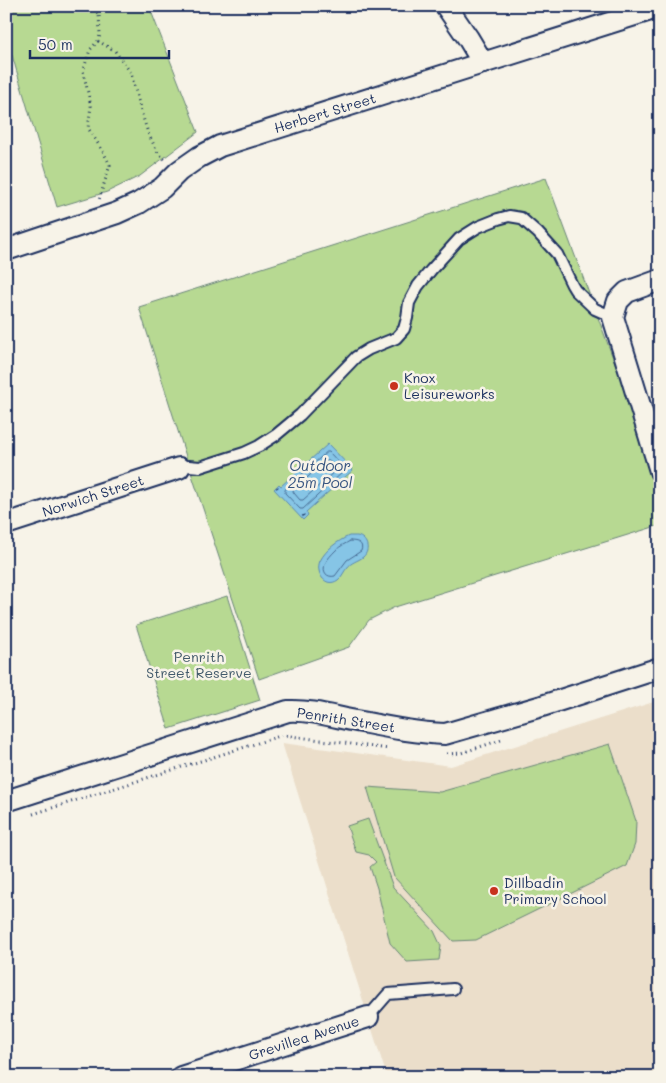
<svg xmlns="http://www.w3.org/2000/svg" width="666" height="1083" font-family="Mali,sans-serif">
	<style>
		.built { fill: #ebdeca }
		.green { fill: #b7d992; stroke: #698478 }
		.water { fill: #86c5e6; stroke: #5b89b0 }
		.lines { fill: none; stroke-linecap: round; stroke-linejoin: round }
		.shore { stroke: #466b94; stroke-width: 1 }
		.lane-casing { stroke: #1b2f5e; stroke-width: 14 }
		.street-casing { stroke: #1b2f5e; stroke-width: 24 }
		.path { stroke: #1b2f5e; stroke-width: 3; stroke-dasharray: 1 4; stroke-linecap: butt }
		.lane { stroke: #f7f3e8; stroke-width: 10 }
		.street { stroke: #f7f3e8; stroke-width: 20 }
		.poi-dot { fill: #c8321e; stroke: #f7f3e8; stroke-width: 2 }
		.labels { text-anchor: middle; stroke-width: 5; stroke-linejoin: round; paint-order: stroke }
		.street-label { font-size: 14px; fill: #1b2f5e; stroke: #f7f3e8 }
		.poi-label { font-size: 14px; fill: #1b2f5e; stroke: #f7f3e8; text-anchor: start }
		.park-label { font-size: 14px; fill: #425a6b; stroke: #f7f3e8 }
		.water-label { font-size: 15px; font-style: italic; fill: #365480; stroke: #f7f3e8 }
	</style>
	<rect width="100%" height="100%" fill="#f7f3e8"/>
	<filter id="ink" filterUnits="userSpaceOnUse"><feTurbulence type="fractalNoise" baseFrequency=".02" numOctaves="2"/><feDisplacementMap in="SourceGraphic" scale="10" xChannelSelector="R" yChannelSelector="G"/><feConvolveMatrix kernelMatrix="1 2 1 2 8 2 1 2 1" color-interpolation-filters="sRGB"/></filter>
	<g filter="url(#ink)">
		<path class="built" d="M 660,700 L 660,1077 L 387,1077 L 282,743 L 451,766 Z"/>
		<g class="green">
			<path d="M 6,6 L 149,6 L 198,132 L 140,176 L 107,192 L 57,207 L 6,35 Z"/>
			<path d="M 546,178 L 660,484 L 660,525 L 395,607 L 369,620 L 349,647 L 259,679 L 189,466 L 139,307 Z"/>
			<path d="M 227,596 L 260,700 L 169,729 L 136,625 Z"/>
			<path d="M 610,744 L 636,821 L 635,844 L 627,866 L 476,940 L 453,941 L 394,877 L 367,787 L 440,792 Z"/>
			<path d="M 368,819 L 393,887 L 434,931 L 441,946 L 439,960 L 407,962 L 390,943 L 377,888 L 370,867 L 376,862 L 369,855 L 356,852 L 347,826 Z"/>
		</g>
		<g class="water">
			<path d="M 328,444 L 353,470 L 306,512 L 308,515 L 303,520 L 274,489 L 279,484 L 281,486 Z"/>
			<path d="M 349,536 C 351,536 355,536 357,536 C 367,538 371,550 363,557 C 358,561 351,562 347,568 C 344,571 342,577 338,580 C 325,589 315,572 320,561 C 326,549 338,541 349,536 Z"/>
		</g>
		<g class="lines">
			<g class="shore">
				<path d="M 327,452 L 329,452 L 344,468 L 344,471 L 303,509 L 300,509 L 285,493 L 285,490 Z"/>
				<path d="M 326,461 L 329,461 L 335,468 L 335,471 L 303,500 L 300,500 L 294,493 L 293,491 Z"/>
				<path d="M 350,541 C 357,541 364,543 361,551 L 347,560 L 335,576 C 327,578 322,572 325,564 C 327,559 332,554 336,550 C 340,546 345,544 350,541 Z"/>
			</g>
			<defs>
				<g id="lane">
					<path d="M 179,468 L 189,466 L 200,467 L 244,453 L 259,446 L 276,435 L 300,415 L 356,357 L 369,349 L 396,338 L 404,329 L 407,318 L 409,303 L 418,286 L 431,270 L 459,239 L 478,227 L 498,219 L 509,216 L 521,218 L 538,233 L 557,254 L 572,285 L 575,290 L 595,309 L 613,317"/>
					<path d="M 368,1017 L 388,994 L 453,989"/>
				</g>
				<g id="street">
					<path d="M 446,6 L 468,38 L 483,63"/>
					<path d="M 6,250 L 117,213 L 139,203 L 162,188 L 179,171 L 199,157 L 220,146 L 660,7"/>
					<path d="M 660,280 L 627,292 L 618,301 L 613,317 L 660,471"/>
					<path d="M 6,524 L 179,468"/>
					<path d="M 6,801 L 288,711 C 308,710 327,715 346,719 C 378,725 412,733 445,734 L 542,706 L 660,668"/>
					<path d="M 181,1077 L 368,1017"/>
				</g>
			</defs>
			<use href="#lane" class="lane-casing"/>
			<use href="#street" class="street-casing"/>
			<g class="path">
				<path d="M 89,6 L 99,14 L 100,35 L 98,41 L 90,50 L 83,71 L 91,106 L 88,128 L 104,153 L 110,165 L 99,200"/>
				<path d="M 98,41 L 115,51 L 131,73 L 140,108 L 148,133 L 159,155 L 166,160"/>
				<path d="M 277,487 L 279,490"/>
				<path d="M 303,515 L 305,518"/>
				<path d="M 447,754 L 461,753 L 501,740"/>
				<path d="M 33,814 L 283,735 L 389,749"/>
				<path d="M 6,823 L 15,820"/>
			</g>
			<use href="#lane" class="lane"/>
			<use href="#street" class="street"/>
		</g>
	</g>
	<g class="poi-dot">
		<circle cx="394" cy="386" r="5"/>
		<circle cx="494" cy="891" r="5"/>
	</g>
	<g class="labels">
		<g class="street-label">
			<text transform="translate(325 113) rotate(-17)" y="5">Herbert Street</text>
			<text transform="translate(93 496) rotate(-18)" y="5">Norwich Street</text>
			<text transform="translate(346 720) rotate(9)" y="5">Penrith Street</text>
			<text transform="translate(304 1038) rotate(-18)" y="5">Grevillea Avenue</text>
		</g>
		<g class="poi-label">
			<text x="404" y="383">Knox<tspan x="404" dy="16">Leisureworks</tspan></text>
			<text x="504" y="888">Dillbadin<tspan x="504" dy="16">Primary School</tspan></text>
		</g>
		<g class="park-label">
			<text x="199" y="662">Penrith<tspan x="199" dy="16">Street Reserve</tspan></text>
		</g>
		<g class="water-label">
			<text x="320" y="471">Outdoor<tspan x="320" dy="17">25m Pool</tspan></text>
		</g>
	</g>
	<rect width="666" height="1083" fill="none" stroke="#f7f3e8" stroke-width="25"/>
	<rect x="12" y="12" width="641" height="1058" fill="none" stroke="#1b2f5e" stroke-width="2" filter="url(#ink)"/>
	<path d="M30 50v8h139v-8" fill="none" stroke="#1b2f5e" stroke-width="2.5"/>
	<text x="38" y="50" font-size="15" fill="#1b2f5e" stroke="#f7f3e8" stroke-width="4" paint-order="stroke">50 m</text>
</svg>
